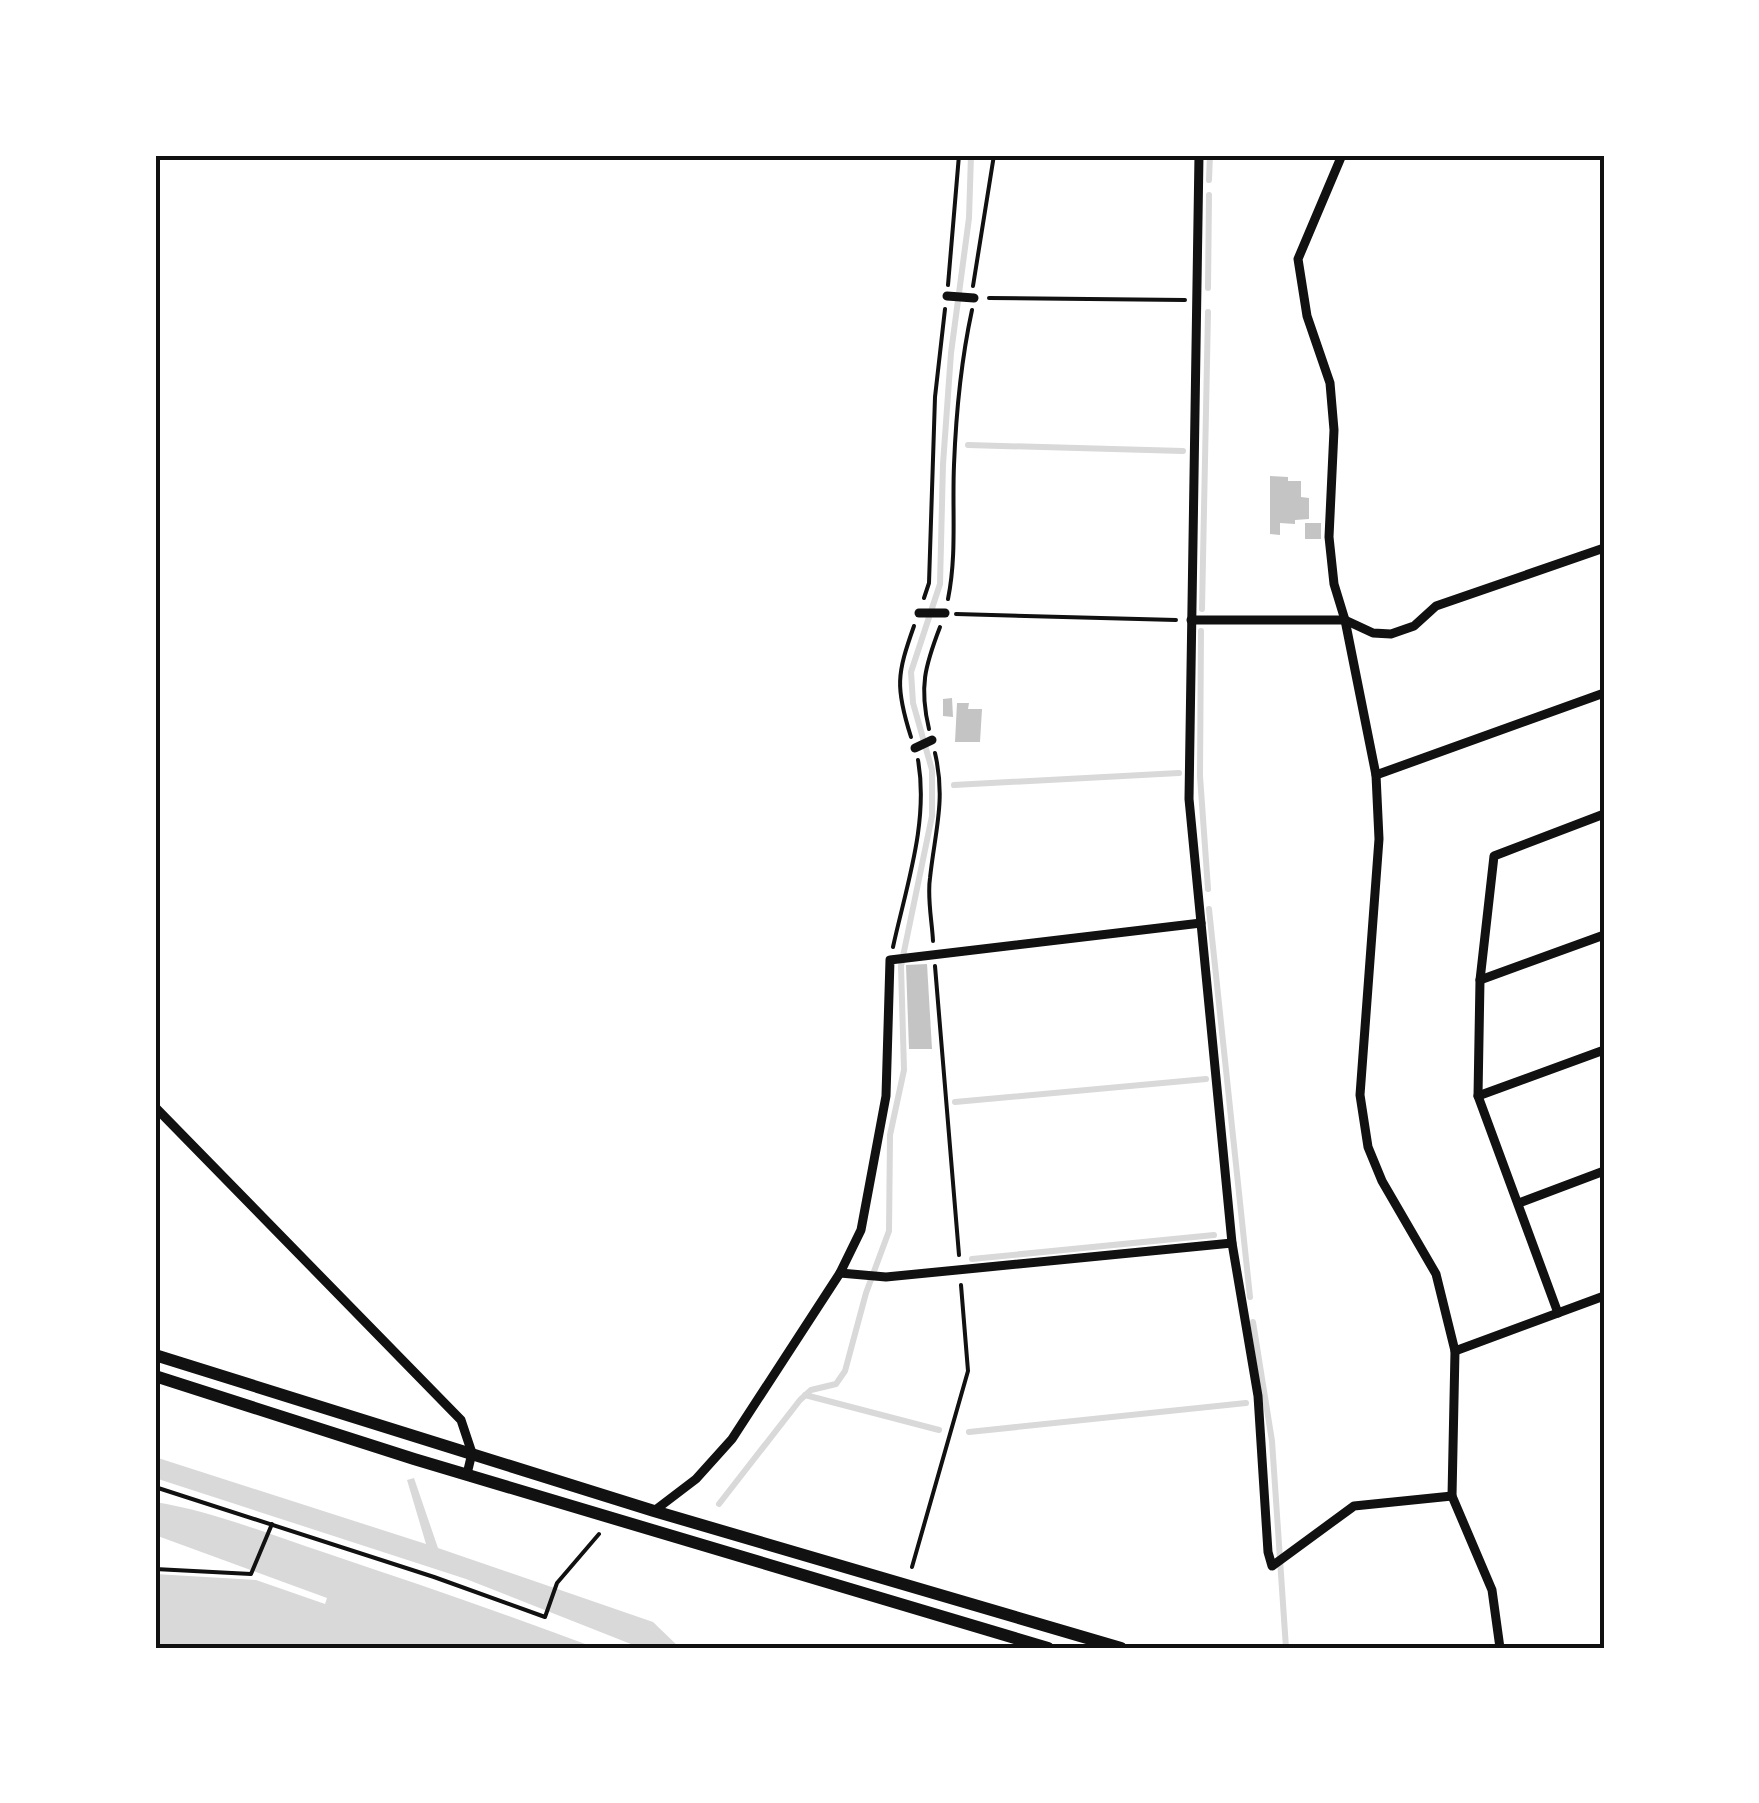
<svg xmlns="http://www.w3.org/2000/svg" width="1759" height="1803" font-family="'Sofia Sans Condensed',sans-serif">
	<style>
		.water { fill: #d9d9d9 }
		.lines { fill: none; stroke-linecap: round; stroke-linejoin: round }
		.stream { stroke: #d9d9d9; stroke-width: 6 }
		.building { fill: #c4c4c4 }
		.path { stroke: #111; stroke-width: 4 }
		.service { stroke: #111; stroke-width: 4 }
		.minor { stroke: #111; stroke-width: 9 }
		.primary { stroke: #111; stroke-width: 12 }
		.neatline { fill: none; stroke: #111; stroke-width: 4 }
	</style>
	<rect width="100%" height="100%" fill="#fff"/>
	<g class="water">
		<path d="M 155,1457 L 426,1544 L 407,1480 L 414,1478 L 438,1548 L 653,1622 L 680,1648 L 641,1648 L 466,1579 L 155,1478 Z"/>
		<path d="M 155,1502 C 212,1511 268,1534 323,1552 C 415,1583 506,1614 596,1648 L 155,1648 L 155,1574 L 256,1580 L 325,1604 L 327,1598 L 155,1535 Z"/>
	</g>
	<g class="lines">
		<g class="stream">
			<path d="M 1209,180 L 1210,155"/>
			<path d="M 1208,288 L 1209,195"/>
			<path d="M 968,445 L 1183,451"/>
			<path d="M 1202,609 L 1208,312"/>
			<path d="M 1201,631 L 1200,776 L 1208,889"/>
			<path d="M 954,785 L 1179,773"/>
			<path d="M 1209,909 L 1250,1297"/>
			<path d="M 955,1102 L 1206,1079"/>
			<path d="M 972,1259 L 1214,1235"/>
			<path d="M 1253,1322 L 1272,1441 L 1286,1648"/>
			<path d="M 805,1395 L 939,1430"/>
			<path d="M 969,1432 L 1246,1403"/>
			<path d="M 719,1504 L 800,1400 L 811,1390 L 836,1384 L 845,1371 L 866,1293 L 889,1231 L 890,1135 L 904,1070 L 901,966 L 932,816 L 932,770 L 913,703 L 911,672 L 940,584 L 943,464 L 951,353 L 969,218 L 971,155"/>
		</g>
	</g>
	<g class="building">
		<path d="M 1270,476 L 1288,477 L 1288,481 L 1301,481 L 1301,497 L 1309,498 L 1309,519 L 1295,520 L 1295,524 L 1280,523 L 1280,535 L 1270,534 Z"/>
		<rect x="1305" y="523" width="16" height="16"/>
		<path d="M 952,698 L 953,717 L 943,716 L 943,699 Z"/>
		<path d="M 957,703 L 969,703 L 968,709 L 982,709 L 980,742 L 955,742 Z"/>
		<path d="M 927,964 L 932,1049 L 909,1049 L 906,965 Z"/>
	</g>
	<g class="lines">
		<g class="path">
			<path d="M 948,285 L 959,155"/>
			<path d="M 973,286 L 994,155"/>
			<path d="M 989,298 L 1185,300"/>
			<path d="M 924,598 L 929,583 L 935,397 L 945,309"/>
			<path d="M 948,599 C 957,555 952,510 954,465 C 956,413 961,361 972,310"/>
			<path d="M 956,614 L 1176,620"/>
			<path d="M 929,729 C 919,687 925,666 940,627"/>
			<path d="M 911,737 C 895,687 897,674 914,626"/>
			<path d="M 933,941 C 932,921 927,898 930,878 C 935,831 946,800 935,753"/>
			<path d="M 893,947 C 906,887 929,822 918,760"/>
			<path d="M 935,966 L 959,1255"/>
			<path d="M 912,1567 L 968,1371 L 961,1285"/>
		</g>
		<g class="service">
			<path d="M 155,1487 L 434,1577 L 545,1617 L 557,1583 L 599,1534"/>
			<path d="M 155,1569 L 251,1574 L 272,1524"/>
		</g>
		<g class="minor">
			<path d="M 1199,155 L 1189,799 L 1232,1243 L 1258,1396 L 1268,1552 L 1272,1566 L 1354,1506 L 1452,1496"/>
			<path d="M 1342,155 L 1298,259 L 1307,316 L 1330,383 L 1334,430 L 1329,537 L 1334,584 L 1345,620 L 1376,775 L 1379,839 L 1360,1095 L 1368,1147 L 1382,1181 L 1436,1274 L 1455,1351 L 1452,1496 L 1492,1590 L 1500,1648"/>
			<path d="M 947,296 L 974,298"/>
			<path d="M 919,613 L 945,613"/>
			<path d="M 1191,620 L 1345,620 L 1373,633 L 1391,634 L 1414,626 L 1436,606 L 1604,548"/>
			<path d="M 915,748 L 932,740"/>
			<path d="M 1376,775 L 1604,693"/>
			<path d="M 1480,980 L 1604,935"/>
			<path d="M 1478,1096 L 1604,1050"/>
			<path d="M 155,1107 L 461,1420 L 472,1453 L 467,1474"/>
			<path d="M 1519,1203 L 1604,1171"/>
			<path d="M 840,1273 L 886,1277 L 1232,1243"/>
			<path d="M 1558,1313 L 1478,1096 L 1480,980 L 1494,856 L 1604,814"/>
			<path d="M 1455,1351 L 1604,1296"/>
			<path d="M 654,1511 L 696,1479 L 732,1439 L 840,1273 L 861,1230 L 886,1096 L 890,960 L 1201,923"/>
		</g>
		<g class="primary">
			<path d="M 155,1355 L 654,1511 L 1121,1648"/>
			<path d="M 155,1376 L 414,1459 L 1048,1648"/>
		</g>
	</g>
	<rect width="1759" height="1803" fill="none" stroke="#ffffff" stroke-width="315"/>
	<rect x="158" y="158" width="1444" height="1488" class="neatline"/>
</svg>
